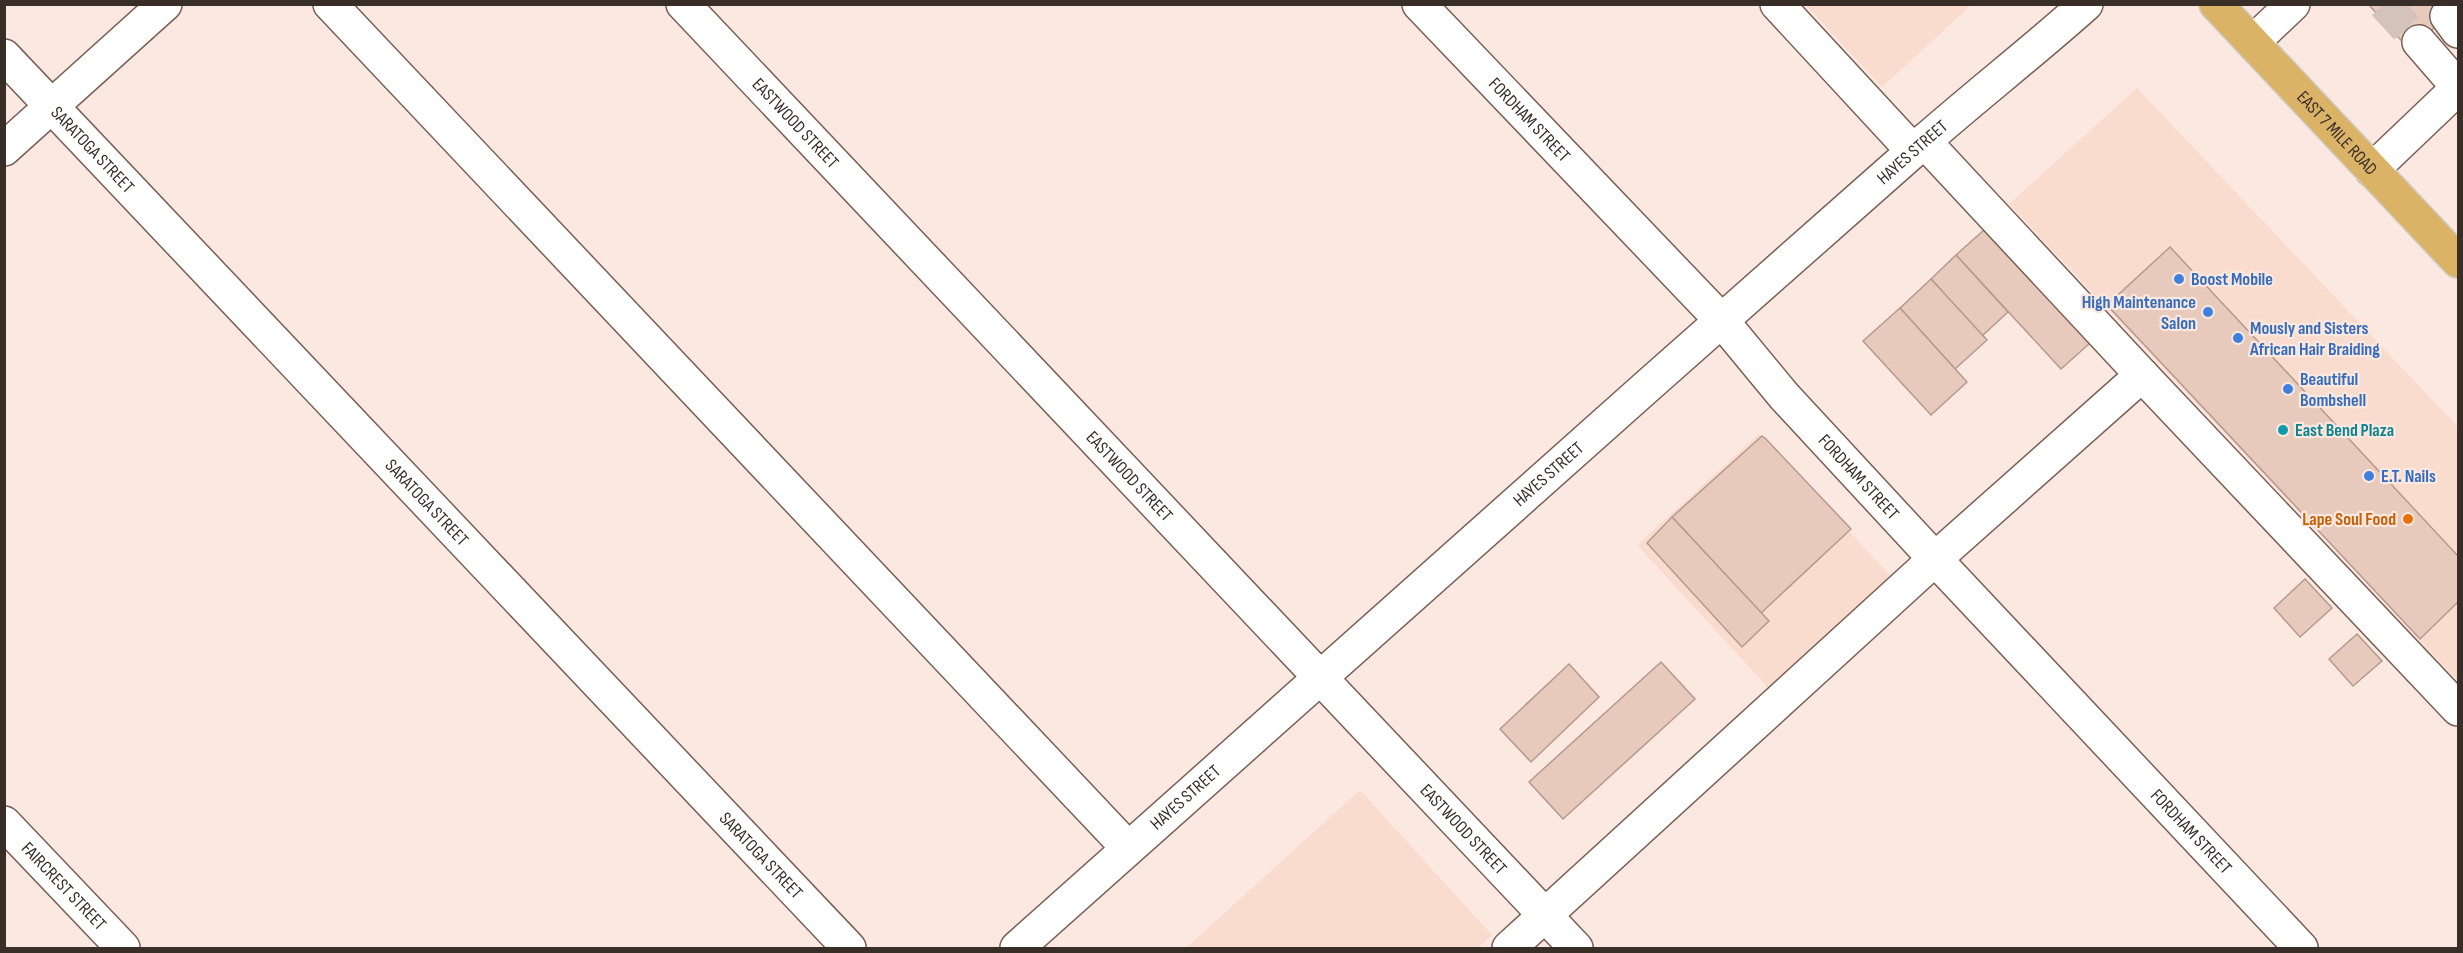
<svg xmlns="http://www.w3.org/2000/svg" width="2463" height="953" font-family="'Sofia Sans Condensed',sans-serif">
	<style>
		.built { fill: #fadcce }
		.building { fill: #e8cabc; stroke: #b6998d; stroke-width: 1.5 }
		.lines { fill: none; stroke-linecap: round; stroke-linejoin: round }
		.minor-tunnel { stroke: #d4c3bb; stroke-width: 33; stroke-dasharray: 33 16; stroke-linecap: butt }
		.minor-casing { stroke: #7a5f54; stroke-width: 36 }
		.major-casing { stroke: #cfcdcb; stroke-width: 36 }
		.minor { stroke: #fff; stroke-width: 33 }
		.major { stroke: #dab366; stroke-width: 33 }
		.shop-dot { fill: #3f7fe0; stroke: #fbe8e0; stroke-width: 2 }
		.culture-dot { fill: #0f9aa8; stroke: #fbe8e0; stroke-width: 2 }
		.food-dot { fill: #e8710a; stroke: #fbe8e0; stroke-width: 2 }
		.labels { text-anchor: middle; stroke-width: 4.5; stroke-linejoin: round; paint-order: stroke }
		.street-label { font-size: 18px; fill: #392d28; stroke: #fbe8e0 }
		.shop-label { font-size: 18px; font-weight: bold; fill: #366cbe; stroke: #fbe8e0; text-anchor: start }
		.culture-label { font-size: 18px; font-weight: bold; fill: #0d838f; stroke: #fbe8e0; text-anchor: start }
		.food-label { font-size: 18px; font-weight: bold; fill: #c56008; stroke: #fbe8e0; text-anchor: end }
	</style>
	<rect width="100%" height="100%" fill="#fbe8e0"/>
	<g class="built">
		<path d="M 1806,5 L 1971,5 L 1882,87 Z"/>
		<path d="M 2137,88 L 2458,427 L 2458,681 L 2009,204 Z"/>
		<path d="M 1759,434 L 1895,581 L 1773,693 L 1637,545 Z"/>
		<path d="M 1360,790 L 1492,935 L 1478,948 L 1186,948 Z"/>
	</g>
	<g class="building">
		<path d="M 2368,4 L 2458,4 L 2458,6 L 2410,50 Z"/>
		<path d="M 1985,229 L 2090,343 L 2061,369 L 1956,255 Z"/>
		<path d="M 2170,247 L 2458,556 L 2458,602 L 2420,639 L 2107,305 Z"/>
		<path d="M 1956,255 L 2008,312 L 1982,336 L 1931,279 Z"/>
		<path d="M 1931,279 L 1987,340 L 1955,369 L 1900,308 Z"/>
		<path d="M 1900,308 L 1967,382 L 1931,415 L 1863,341 Z"/>
		<path d="M 1762,436 L 1765,438 L 1851,529 L 1761,613 L 1672,517 Z"/>
		<path d="M 1672,517 L 1769,621 L 1742,647 L 1647,543 Z"/>
		<path d="M 2305,579 L 2332,608 L 2300,637 L 2274,608 Z"/>
		<path d="M 2357,634 L 2382,661 L 2353,686 L 2329,659 Z"/>
		<path d="M 1661,662 L 1695,699 L 1563,819 L 1529,782 Z"/>
		<path d="M 1569,664 L 1599,697 L 1531,762 L 1500,729 Z"/>
	</g>
	<g class="lines">
		<path class="minor-tunnel" d="M 2384,4 L 2419,42"/>
		<defs>
			<g id="minor">
				<path d="M 330,4 L 1128,848"/>
				<path id="s1" d="M 683,4 L 1576,948"/>
				<path id="s2" d="M 1419,4 L 1722,321 L 1784,396 L 1935,559 L 2301,948"/>
				<path d="M 1777,4 L 1913,151"/>
				<path d="M 2447,16 L 2458,31"/>
				<path d="M 2253,42 L 2293,4"/>
				<path d="M 2419,42 L 2458,87"/>
				<path id="s3" d="M 4,56 L 849,948"/>
				<path d="M 1924,141 L 2142,375 L 2458,709"/>
				<path d="M 4,149 L 165,4"/>
				<path d="M 2372,170 L 2458,88"/>
				<path id="s4" d="M 4,823 L 123,948"/>
				<path id="s5" d="M 1017,948 C 1313,682 1612,417 1911,153 C 1968,102 2029,55 2086,4"/>
				<path d="M 1509,948 L 1935,559 L 2142,375"/>
			</g>
			<g id="major">
				<path id="s6" d="M 2216,4 L 2458,261"/>
			</g>
		</defs>
		<use href="#minor" class="minor-casing"/>
		<use href="#major" class="major-casing"/>
		<use href="#minor" class="minor"/>
		<use href="#major" class="major"/>
	</g>
	<g class="shop-dot">
		<circle cx="2179" cy="279" r="6"/>
		<circle cx="2208" cy="312" r="6"/>
		<circle cx="2238" cy="338" r="6"/>
		<circle cx="2288" cy="389" r="6"/>
		<circle cx="2369" cy="476" r="6"/>
	</g>
	<circle class="culture-dot" cx="2283" cy="430" r="6"/>
	<circle class="food-dot" cx="2408" cy="519" r="6"/>
	<g class="labels">
		<g class="street-label">
			<text dy="6" stroke="none"><textPath href="#s2" startOffset="160">FORDHAM STREET</textPath></text>
			<text dy="6" stroke="none"><textPath href="#s1" startOffset="164">EASTWOOD STREET</textPath></text>
			<text dy="6" stroke="none"><textPath href="#s6" startOffset="177">EAST 7 MILE ROAD</textPath></text>
			<text dy="6" stroke="none"><textPath href="#s3" startOffset="129">SARATOGA STREET</textPath></text>
			<text dy="6" stroke="none"><textPath href="#s5" startOffset="1198">HAYES STREET</textPath></text>
			<text dy="6" stroke="none"><textPath href="#s5" startOffset="712">HAYES STREET</textPath></text>
			<text dy="6" stroke="none"><textPath href="#s1" startOffset="650">EASTWOOD STREET</textPath></text>
			<text dy="6" stroke="none"><textPath href="#s2" startOffset="646">FORDHAM STREET</textPath></text>
			<text dy="6" stroke="none"><textPath href="#s3" startOffset="615">SARATOGA STREET</textPath></text>
			<text dy="6" stroke="none"><textPath href="#s5" startOffset="226">HAYES STREET</textPath></text>
			<text dy="6" stroke="none"><textPath href="#s1" startOffset="1136">EASTWOOD STREET</textPath></text>
			<text dy="6" stroke="none"><textPath href="#s2" startOffset="1132">FORDHAM STREET</textPath></text>
			<text dy="6" stroke="none"><textPath href="#s3" startOffset="1101">SARATOGA STREET</textPath></text>
			<text dy="6" stroke="none"><textPath href="#s4" startOffset="87">FAIRCREST STREET</textPath></text>
		</g>
		<g class="shop-label">
			<text x="2191" y="285">Boost Mobile</text>
			<text x="2196" y="308" text-anchor="end">High Maintenance<tspan x="2196" dy="21">Salon</tspan></text>
			<text x="2250" y="334">Mously and Sisters<tspan x="2250" dy="21">African Hair Braiding</tspan></text>
			<text x="2300" y="385">Beautiful<tspan x="2300" dy="21">Bombshell</tspan></text>
			<text x="2381" y="482">E.T. Nails</text>
		</g>
		<g class="culture-label">
			<text x="2295" y="436">East Bend Plaza</text>
		</g>
		<g class="food-label">
			<text x="2396" y="525">Lape Soul Food</text>
		</g>
	</g>
	<rect width="2463" height="953" fill="none" stroke="#392d28" stroke-width="12"/>
</svg>
